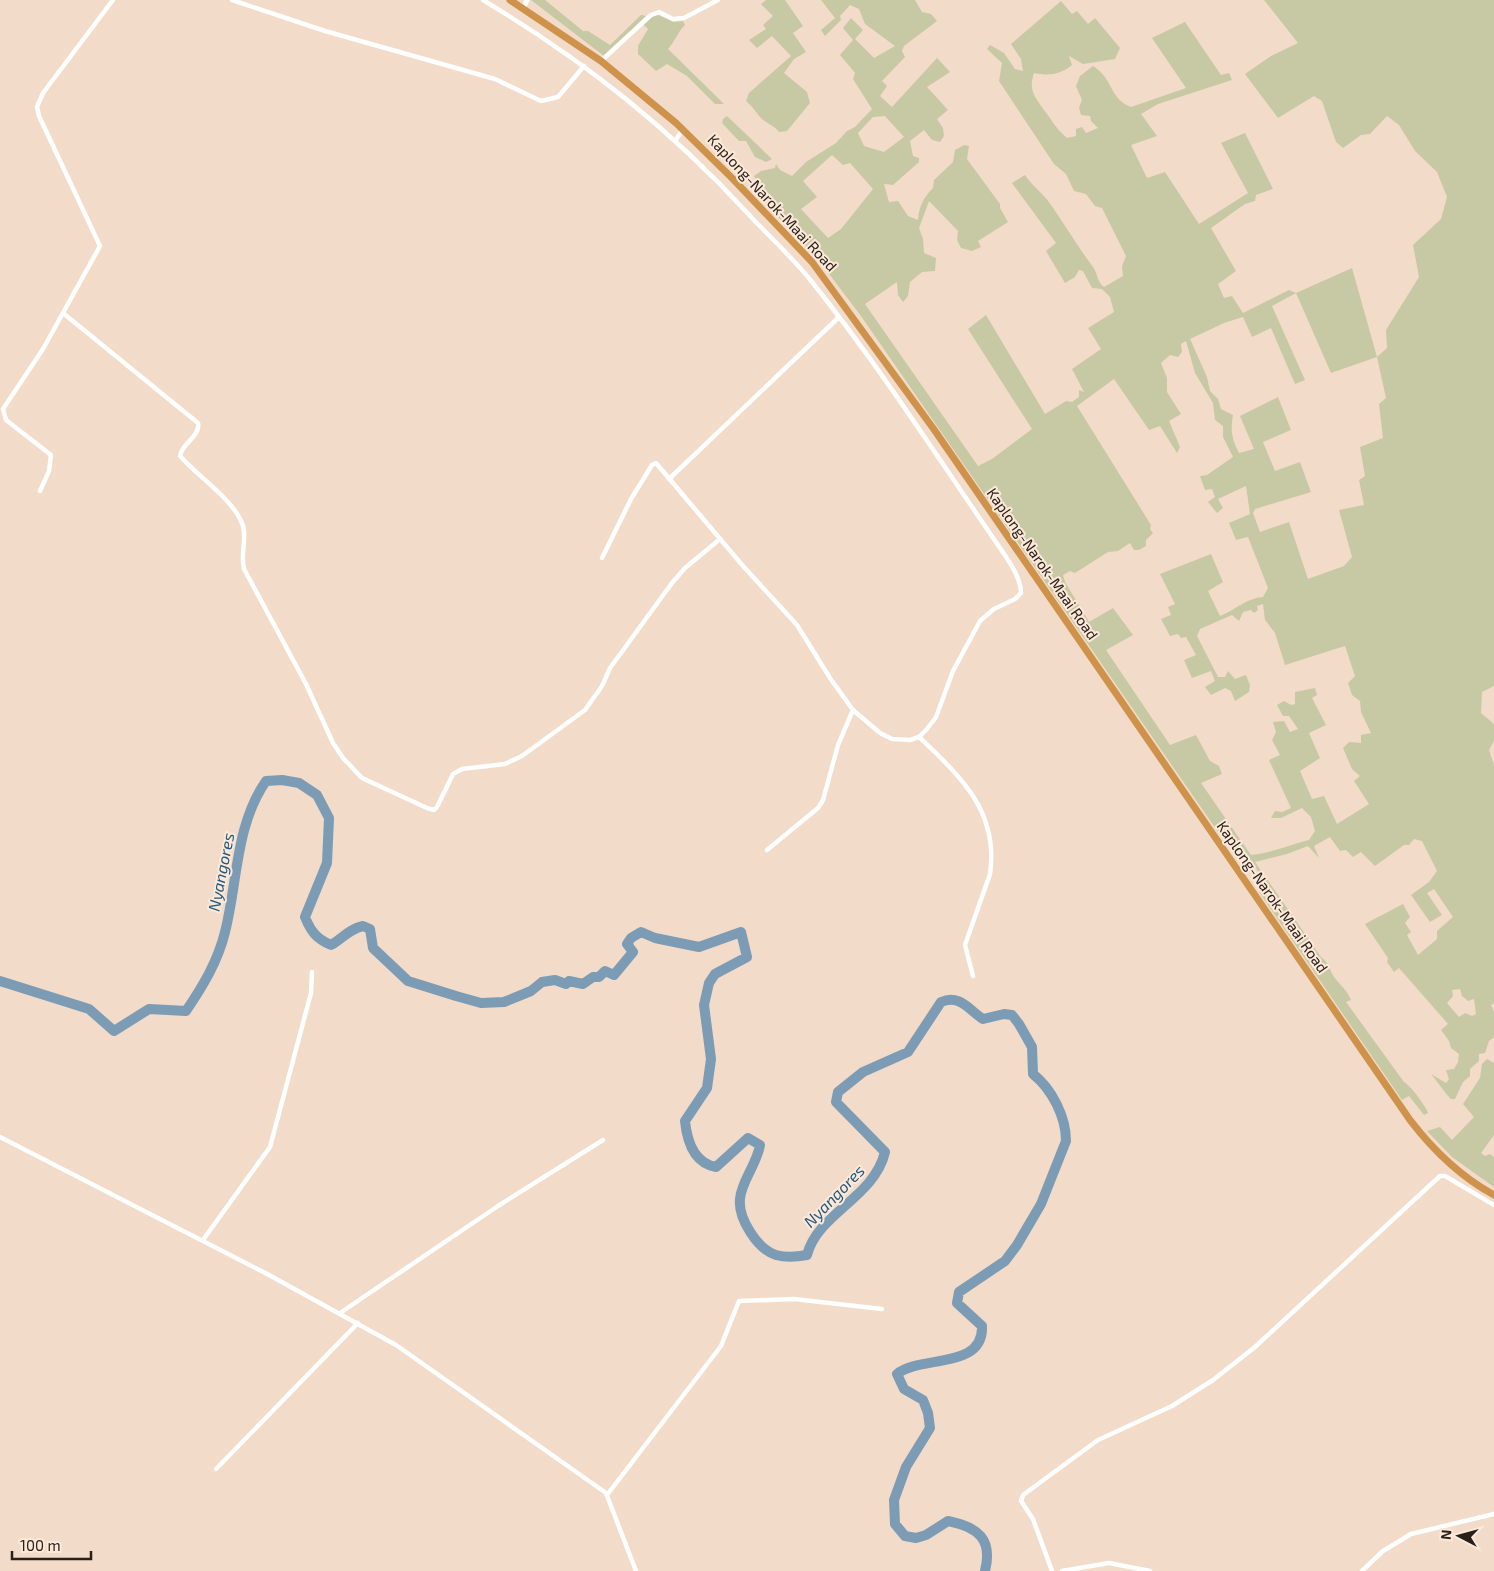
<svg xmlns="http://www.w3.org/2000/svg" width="1494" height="1571" font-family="'Exo 2',sans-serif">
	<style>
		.green { fill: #c7c9a5; fill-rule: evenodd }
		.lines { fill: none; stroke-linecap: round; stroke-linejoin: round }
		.river { stroke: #7b9cb4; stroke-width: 10 }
		.minor { stroke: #fff; stroke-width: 4.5 }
		.tertiary { stroke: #fff; stroke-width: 5 }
		.trunk { stroke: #ce924a; stroke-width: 7 }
		.labels { text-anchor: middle; stroke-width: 4; stroke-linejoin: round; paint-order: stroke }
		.street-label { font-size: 15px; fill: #292019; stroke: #fce9da }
		.water-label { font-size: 16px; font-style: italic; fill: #22597c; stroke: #fce9da }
	</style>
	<rect width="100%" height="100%" fill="#f2dbc8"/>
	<g class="green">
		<path d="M 531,0 L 545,0 L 583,31 L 588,31 L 610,45 L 641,15 L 646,16 L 604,56 Z"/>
		<path d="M 766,0 L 785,0 L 803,26 L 793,33 L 806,52 L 794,59 L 784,73 L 807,92 L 810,103 L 787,131 L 779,132 C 774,125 765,123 760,117 C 755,111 753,107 746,101 L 749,93 L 791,56 L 772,36 L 757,48 L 749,40 L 766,29 L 763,25 L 773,16 L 761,4 Z"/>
		<path d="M 821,0 L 915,0 L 922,12 L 931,14 L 937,21 L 904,46 L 902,51 L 905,57 L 882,81 L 887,86 L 880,96 L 892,107 L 937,58 L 950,72 L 927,87 L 948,110 L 937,119 L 943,128 L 944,136 L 940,142 L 932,140 L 924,130 L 910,141 L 913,156 L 919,158 L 919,162 L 893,185 L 884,184 L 889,202 L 898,201 L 908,216 L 918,220 C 919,207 923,198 933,188 L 934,180 L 953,162 L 955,150 L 964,145 L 969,146 L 967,159 L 1000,204 L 1000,208 L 1008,222 L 978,241 L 981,247 L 972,251 L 961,248 L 957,240 L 958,231 L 929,201 L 919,228 L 923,239 L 924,253 L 936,258 L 935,271 L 922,272 L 910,282 L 908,296 L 903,302 L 898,295 L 897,282 L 865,304 L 978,466 L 992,459 L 1032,429 L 968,329 L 986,315 L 1045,414 L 1066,401 L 1072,402 L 1079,397 L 1079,390 L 1084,392 L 1072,369 L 1101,349 L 1088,328 L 1114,312 L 1110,297 L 1102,289 L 1092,288 L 1083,271 L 1079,270 L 1075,277 L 1065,283 L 1046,251 L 1056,243 L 1012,183 L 1025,175 C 1032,186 1044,194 1051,205 C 1065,225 1078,247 1093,267 C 1098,274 1097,282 1104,287 L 1123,276 L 1122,266 L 1126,256 L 1102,208 L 1095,206 L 1086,194 L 1074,191 L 1066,174 L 1054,164 L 999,81 L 1002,63 L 987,49 L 990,45 L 1004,53 L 1015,69 L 1023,71 L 1021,59 L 1011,44 L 1061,1 L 1072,14 L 1077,11 L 1088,24 L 1095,18 L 1120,48 L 1115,59 L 1083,64 L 1069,56 L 1072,65 C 1059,75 1050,76 1034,73 C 1028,90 1035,97 1044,110 C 1052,120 1056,129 1067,138 L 1076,136 L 1076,129 L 1082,127 L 1086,133 L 1098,128 L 1091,121 L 1090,116 L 1081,115 L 1079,108 L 1082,100 L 1076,86 L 1080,76 L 1093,66 C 1114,79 1109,99 1131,107 L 1186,88 L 1152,38 L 1185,22 L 1221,75 L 1229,73 L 1232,80 L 1158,104 L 1141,114 L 1157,136 L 1131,145 L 1147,178 L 1165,172 L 1199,224 L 1248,193 L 1221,143 L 1245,133 L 1273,189 L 1256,195 L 1255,201 L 1245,204 L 1211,228 L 1236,271 L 1218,284 L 1224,298 L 1232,296 L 1243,313 L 1289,290 L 1296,293 L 1352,268 L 1377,357 L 1387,348 L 1386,330 L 1419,277 L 1413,245 L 1441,219 L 1447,197 L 1437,172 L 1415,151 L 1399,125 L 1387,116 L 1370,134 L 1361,135 L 1343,148 L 1336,142 L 1322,101 L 1314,96 L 1278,118 L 1245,74 L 1271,56 L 1298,43 L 1264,0 L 1494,0 L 1494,686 L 1482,692 L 1481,713 L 1494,724 L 1494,741 L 1489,750 L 1494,765 L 1494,1003 L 1491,1005 L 1494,1012 L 1494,1037 L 1489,1041 L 1485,1053 L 1479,1054 L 1479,1061 L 1470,1069 L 1470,1076 L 1463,1082 L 1455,1099 L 1451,1099 C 1443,1091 1438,1082 1431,1074 L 1446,1083 L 1449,1079 L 1446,1070 L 1454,1069 L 1458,1062 L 1459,1054 L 1451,1048 L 1449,1041 L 1441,1030 L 1448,1024 L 1399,968 L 1394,972 L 1387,962 L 1388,958 L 1365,924 L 1403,904 L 1410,917 L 1405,923 L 1411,932 L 1407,935 L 1418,955 L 1437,939 L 1437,931 L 1453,917 L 1434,889 L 1427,893 L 1442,915 L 1430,922 L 1411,895 L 1429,882 L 1437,871 L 1422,841 L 1414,839 L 1409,845 L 1404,845 L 1375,866 L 1361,852 L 1353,857 L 1346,850 L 1340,851 L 1330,837 L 1314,846 L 1319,858 L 1308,846 L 1287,854 L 1255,862 L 1321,957 C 1329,963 1329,969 1334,977 C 1340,985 1347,990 1351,1000 L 1346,1002 L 1404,1082 C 1410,1085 1426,1106 1428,1113 L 1424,1115 L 1409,1096 L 1402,1100 L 1259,892 L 1265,882 L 1240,844 L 1227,845 L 861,316 L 817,258 L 754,191 L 760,186 L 754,176 L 761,171 L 775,168 L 776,164 L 780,170 L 792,176 L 806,162 L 836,143 L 847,131 L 855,127 L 872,109 L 853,79 L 855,73 L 840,55 L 853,40 L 843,28 L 851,18 L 863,30 L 855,39 L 874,58 L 895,46 L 865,24 L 859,9 L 850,5 L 840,16 L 841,20 L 825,36 L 821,30 L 835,18 ZM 885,116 L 904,137 L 884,152 L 864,146 L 858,133 L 873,117 ZM 832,155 L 843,165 L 850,163 L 873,189 L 841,229 L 828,238 L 801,209 L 817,197 L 803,181 ZM 1296,293 L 1331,373 L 1377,357 L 1386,398 L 1379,404 L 1383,438 L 1360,447 L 1365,476 L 1359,480 L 1364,505 L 1339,510 L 1352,557 L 1344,566 L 1308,579 L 1289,522 L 1260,532 L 1253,513 L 1255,509 L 1311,492 L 1300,462 L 1275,471 L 1263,442 L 1291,430 L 1278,397 L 1240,416 L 1254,449 L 1239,453 C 1232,441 1230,429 1233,415 L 1221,409 L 1218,399 L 1210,391 L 1207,377 L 1190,339 L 1224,323 L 1243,317 L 1252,337 L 1271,328 L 1295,384 L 1305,380 L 1272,306 ZM 1186,341 L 1195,373 L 1213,403 L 1215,420 L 1223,426 L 1223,437 L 1233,457 L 1207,475 L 1200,476 L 1205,490 L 1212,489 L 1215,497 L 1208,502 L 1217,513 L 1223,508 L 1218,499 L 1246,486 L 1250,514 L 1229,523 L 1236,540 L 1248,537 L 1268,588 L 1263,597 C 1247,598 1235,610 1220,616 L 1208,591 L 1223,582 L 1211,554 L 1160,574 L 1175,604 L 1168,607 L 1171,615 L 1161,619 L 1170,636 L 1178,634 L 1181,638 L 1186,637 L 1196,655 L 1184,660 L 1192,678 L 1211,671 L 1215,681 L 1205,687 L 1211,695 L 1225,688 L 1231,691 L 1235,701 L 1249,692 L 1250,685 L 1246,675 L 1235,679 L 1228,671 L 1225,677 L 1218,677 L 1197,636 L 1200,629 L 1232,615 L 1239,621 L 1243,612 L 1251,610 L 1254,613 L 1258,610 L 1257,606 L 1263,604 L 1265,620 L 1275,633 L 1285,665 L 1345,646 L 1355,676 L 1348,683 L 1352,695 L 1360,701 L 1361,712 L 1371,733 L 1361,735 L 1361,743 L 1349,742 L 1343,748 L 1352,769 L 1360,776 L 1354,781 L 1369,804 L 1337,824 L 1324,796 L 1312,799 L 1300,771 L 1320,758 L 1309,733 L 1326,725 L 1312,698 L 1317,695 L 1315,688 L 1295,692 L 1295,704 L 1291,705 L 1284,701 L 1277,705 L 1283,716 L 1289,716 L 1298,729 L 1290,732 L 1284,721 L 1273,722 L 1276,732 L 1272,740 L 1280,755 L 1269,760 L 1291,808 L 1282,812 L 1275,811 L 1271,818 L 1281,818 L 1302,808 L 1311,817 L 1315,831 L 1309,840 C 1289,845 1272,853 1251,855 L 1201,783 L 1222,774 L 1219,766 L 1210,761 L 1196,735 L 1170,745 L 1106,650 L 1133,635 L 1113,608 L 1089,622 L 1065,582 L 1063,575 L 1070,571 L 1075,573 L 1108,552 L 1118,551 L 1130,543 L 1134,550 L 1139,550 L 1146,546 L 1146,540 L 1153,533 L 1150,529 L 1151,525 L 1077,406 L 1114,379 L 1149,430 L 1160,426 L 1177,453 L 1180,447 L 1169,421 L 1181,414 L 1167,392 L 1167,378 L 1161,363 L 1170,355 L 1178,357 L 1182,352 L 1181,344 ZM 1460,989 L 1462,996 L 1468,1001 L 1474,999 L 1476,1014 L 1472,1016 L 1465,1013 L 1459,1017 L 1447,1003 L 1453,996 L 1452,990 Z"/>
		<path d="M 658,15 L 674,22 L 683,21 L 685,25 C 677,33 676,40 668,49 L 724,104 L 715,104 L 687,76 L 667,64 L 656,71 L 638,54 L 638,46 L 648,29 L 643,24 L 652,17 Z"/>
		<path d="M 727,116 L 772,159 L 766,162 L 755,157 L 746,141 L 739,141 L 722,123 L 723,119 Z"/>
		<path d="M 1487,1059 L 1494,1063 L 1494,1135 L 1481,1153 L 1485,1156 L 1490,1154 L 1494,1157 L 1494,1187 L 1452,1157 L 1427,1131 L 1440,1127 L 1452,1140 L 1474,1117 L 1463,1104 L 1480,1078 L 1482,1064 Z"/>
	</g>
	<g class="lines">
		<path class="river" d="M 0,981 L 89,1009 L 114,1031 L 149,1009 L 186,1011 C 203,986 218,961 225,932 C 238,881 235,826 266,781 L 282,780 L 299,783 L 317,795 L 329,818 L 327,863 L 305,917 C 311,932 317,939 331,945 C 343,938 349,929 363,926 L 370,929 L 373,948 L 408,981 L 456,996 L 481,1003 L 504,1002 L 531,991 L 542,982 L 555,980 L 566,984 L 569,981 L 583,984 L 593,977 L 599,977 L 605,971 L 614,975 L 633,952 L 627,944 L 631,938 L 641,932 L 655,938 L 699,947 L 741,932 L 747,957 L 715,974 L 709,983 L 704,1005 L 711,1059 L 707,1088 L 685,1121 C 687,1141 694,1163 716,1167 L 748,1138 L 760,1145 C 757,1164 741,1182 740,1199 C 738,1218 757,1249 776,1255 C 787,1258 796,1257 807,1255 C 818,1213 874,1198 885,1152 L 836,1102 L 838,1092 L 863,1072 L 908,1052 L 941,1002 C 960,994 969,1010 983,1019 L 1004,1014 L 1012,1015 L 1019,1024 L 1032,1047 L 1033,1074 C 1052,1089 1066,1117 1066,1141 L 1041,1204 L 1017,1245 L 1005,1261 L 959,1292 L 957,1303 L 982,1326 C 984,1370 920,1355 897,1374 L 904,1389 L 923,1400 L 928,1413 L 930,1428 L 906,1467 L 894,1500 L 895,1524 L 905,1536 L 916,1538 L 926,1535 L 948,1521 C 978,1527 993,1539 985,1571"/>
		<g class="minor">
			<path d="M 232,0 L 325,31 L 495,79 L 541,101 L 558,97 L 584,66"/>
			<path d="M 483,0 C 586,62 671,129 752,218 C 772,239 794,259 812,282 C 880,367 938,458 1000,548 C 1008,560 1021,577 1021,593 L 1015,599 L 994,609 L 980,621 L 953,671 L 936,717 L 927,729 L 919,737 L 910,740 L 892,739 L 880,733 L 853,710 L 830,678 L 797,625 L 743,566 L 656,463 L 652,465 L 631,499 L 602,558"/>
			<path d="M 601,61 L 651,15 L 659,12 L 673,19 L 684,18 L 718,0"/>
			<path d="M 675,141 L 683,129"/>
			<path d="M 63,313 L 198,423 C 201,436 181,444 180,456 C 197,476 235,500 243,526 C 247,539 240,554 244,569 L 306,684 L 333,743 L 343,758 L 362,778 L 427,808 L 434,810 L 437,807 L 453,774 L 462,769 L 505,764 L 522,756 L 585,710 L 602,686 L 610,668 L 672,583 L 685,568 L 720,539"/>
			<path d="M 669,479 L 838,318"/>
			<path d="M 40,491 L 49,471 L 51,455 L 6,420 L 3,409 L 43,349 L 100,246 L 39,116 L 37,107 L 43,93 L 113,0"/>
			<path d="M 919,737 C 960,776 999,811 990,874 L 965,945 L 973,976"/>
			<path d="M 767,850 L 818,808 L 823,800 L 838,745 L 853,710"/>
			<path d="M 0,1137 L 269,1275 L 396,1345 L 606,1493 L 636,1571"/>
			<path d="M 203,1240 L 270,1147 L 311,993 L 312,972"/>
			<path d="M 340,1313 L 498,1206 L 603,1140"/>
			<path d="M 216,1469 L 358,1323"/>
			<path d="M 607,1495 L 721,1346 L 739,1301 L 794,1299 L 882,1309"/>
			<path d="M 1052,1571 L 1033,1519 L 1021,1501 L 1023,1495 L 1098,1440 L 1172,1406 L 1213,1380 L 1255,1347 L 1440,1176 L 1445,1176 L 1494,1205"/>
			<path d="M 1062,1571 L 1109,1563 L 1150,1571"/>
			<path d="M 1362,1571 L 1383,1551 L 1411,1534 L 1494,1514"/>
		</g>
		<path class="tertiary" d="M 523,9 L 527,0"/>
		<path class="trunk" d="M 510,0 L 601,61 L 676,123 L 733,179 L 812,262 L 933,428 L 1410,1120 C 1433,1150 1461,1177 1494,1195"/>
	</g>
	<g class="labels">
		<g class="street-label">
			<text transform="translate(772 203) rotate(47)" y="5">Kaplong-Narok-Maai Road</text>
			<text transform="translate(1042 564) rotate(55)" y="5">Kaplong-Narok-Maai Road</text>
			<text transform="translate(1272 897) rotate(55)" y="5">Kaplong-Narok-Maai Road</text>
		</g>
		<g class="water-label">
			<text transform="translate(221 872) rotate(-79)" y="6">Nyangores</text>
			<text transform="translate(834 1196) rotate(-46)" y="6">Nyangores</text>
		</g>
	</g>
	<g transform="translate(1459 1536) rotate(276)" stroke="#fce9da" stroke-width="4" paint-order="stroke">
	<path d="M0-4L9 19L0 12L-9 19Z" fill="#292019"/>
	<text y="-8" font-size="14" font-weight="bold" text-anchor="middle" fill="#292019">N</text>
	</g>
	<path d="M12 1551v8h79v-8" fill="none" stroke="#292019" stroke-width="2.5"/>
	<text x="20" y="1551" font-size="15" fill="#292019" stroke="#fce9da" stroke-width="4" paint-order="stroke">100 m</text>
</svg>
